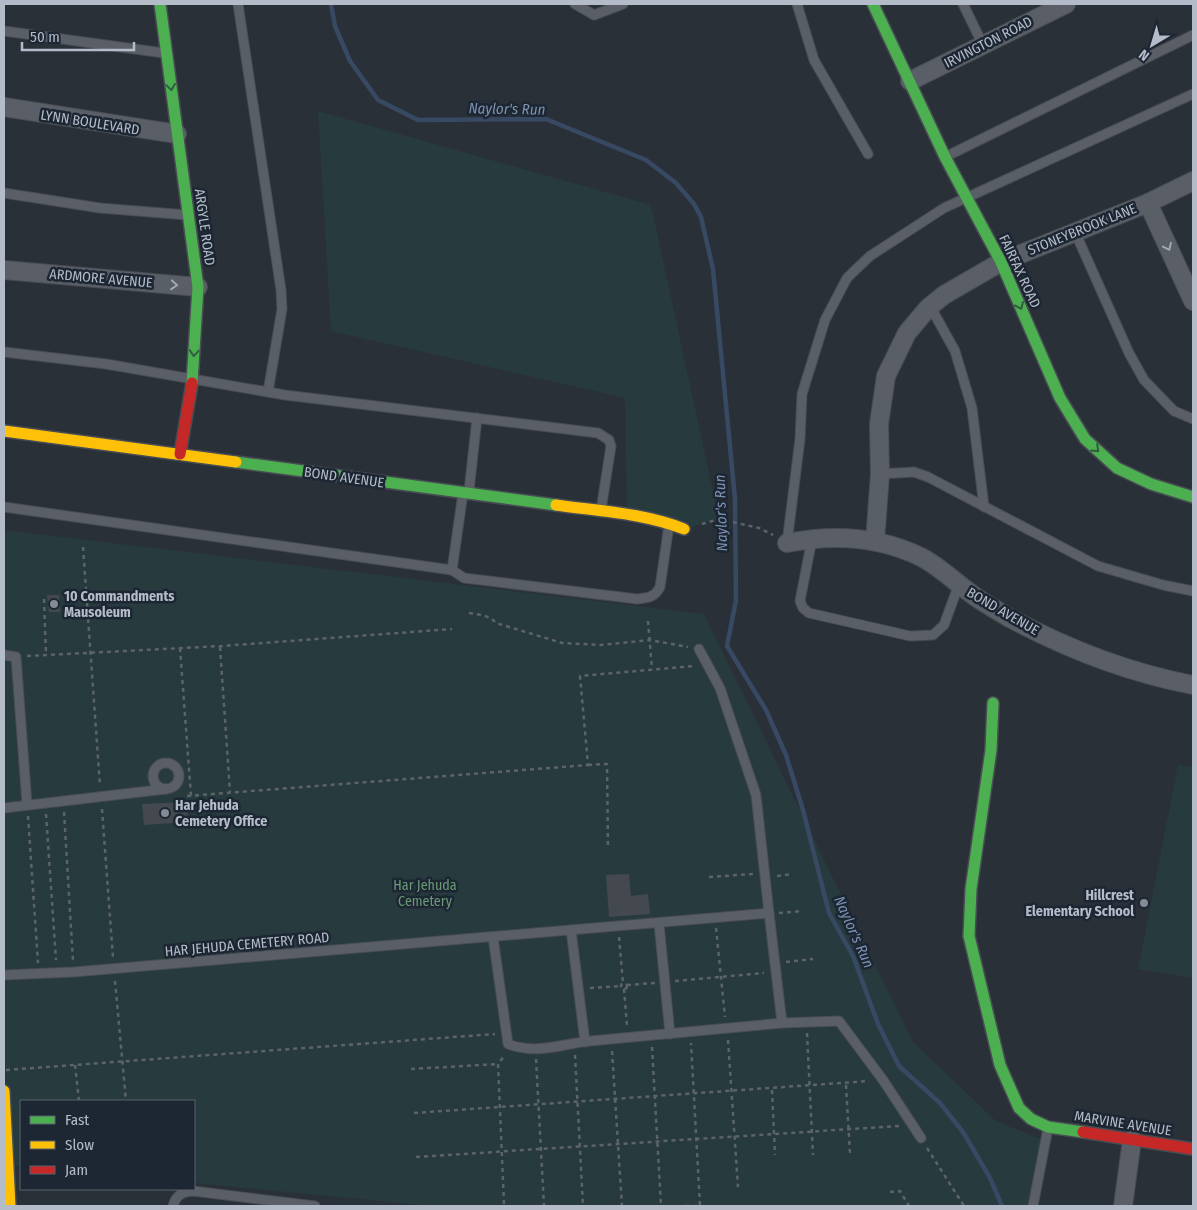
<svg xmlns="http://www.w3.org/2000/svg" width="1197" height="1210" font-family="'Fira Sans Condensed',sans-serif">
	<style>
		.green { fill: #273a3e }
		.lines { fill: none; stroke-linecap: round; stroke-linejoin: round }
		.stream { stroke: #384963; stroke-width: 4.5 }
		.building { fill: #444950 }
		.lane-casing { stroke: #484c53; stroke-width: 11 }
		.street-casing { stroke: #484c53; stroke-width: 20 }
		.fast-casing { stroke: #484c53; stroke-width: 14 }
		.slow-casing { stroke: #484c53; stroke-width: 14 }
		.jam-casing { stroke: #484c53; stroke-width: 14 }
		.path { stroke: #5d636a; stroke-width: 2.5; stroke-dasharray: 4 4; stroke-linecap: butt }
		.lane { stroke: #5a5e66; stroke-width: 9 }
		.street { stroke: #5a5e66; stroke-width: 18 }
		.fast { stroke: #4caf50; stroke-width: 11 }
		.slow { stroke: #ffc107; stroke-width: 11 }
		.jam { stroke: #c62828; stroke-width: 11 }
		.oneway { stroke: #305d3f }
		.oneway2 { stroke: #a2a9b5 }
		.poi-dot { fill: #848b96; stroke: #1d2633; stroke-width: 2 }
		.labels { text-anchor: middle; stroke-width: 5; stroke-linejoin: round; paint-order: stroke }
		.street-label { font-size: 14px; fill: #b4bcc9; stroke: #1d2633 }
		.poi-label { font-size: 14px; font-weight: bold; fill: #b4bcc9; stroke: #1d2633; text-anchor: start }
		.park-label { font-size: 14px; fill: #6b9a76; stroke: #1d2633 }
		.water-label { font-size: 15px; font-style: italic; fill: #7c92b1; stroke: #1d2633 }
	</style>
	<rect width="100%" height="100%" fill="#2a3038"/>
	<g class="green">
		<path d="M 318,111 L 651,205 L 719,519 L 684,529 L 627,515 L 625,398 L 331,331 Z"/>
		<path d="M 4,530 L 704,614 L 913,1042 L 996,1121 L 1043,1140 L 1031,1206 L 430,1206 L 194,1183 L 194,1101 L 21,1101 L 21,1167 L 9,1165 L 4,1075 Z"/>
		<path d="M 1178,765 L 1193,767 L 1193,978 L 1138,969 Z"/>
	</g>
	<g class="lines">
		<path class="stream" d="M 331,4 L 335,26 L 350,61 L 378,100 L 418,120 L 546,119 L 646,160 L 676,183 L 694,204 L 701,217 L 713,269 L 735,499 L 736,600 L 727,646 L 766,710 L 786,755 L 803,810 L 829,913 L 853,956 L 878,1024 L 899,1066 L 940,1103 L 963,1132 L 990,1178 L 1002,1206"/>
	</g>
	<g class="building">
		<path d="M 47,595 L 59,595 L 60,612 L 49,612 Z"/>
		<path d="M 187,802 L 188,822 L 144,825 L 142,804 Z"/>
		<path d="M 629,874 L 631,896 L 648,894 L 650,914 L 609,917 L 606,875 Z"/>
	</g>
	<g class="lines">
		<defs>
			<g id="lane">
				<path d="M 238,4 L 281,290 L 282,309 L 268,392"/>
				<path d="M 575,4 L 594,15 L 623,4"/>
				<path d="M 797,4 L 814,60 L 868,154"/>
				<path d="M 963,4 L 983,45"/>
				<path d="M 4,31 L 164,53"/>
				<path d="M 947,156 L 1193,35"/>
				<path d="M 4,193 L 100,208 L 187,215"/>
				<path d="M 1075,232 L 1129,353 L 1144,380 L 1174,411 L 1193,419"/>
				<path d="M 930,306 L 955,351 L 972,408 L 984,507"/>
				<path d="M 4,352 L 106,364 L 285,395 L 598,433 L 609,440 L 611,446 L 601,510"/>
				<path d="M 880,474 L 914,472 L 928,477 L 1098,566 L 1163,585 L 1193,591"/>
				<path d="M 469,491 L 477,418"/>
				<path d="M 4,507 L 452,570 L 463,493"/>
				<path d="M 812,539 L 800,601 L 803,608 L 809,613 L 910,636 L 933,635 L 944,625 L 959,584"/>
				<path d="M 787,543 L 800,439 L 802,394 L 825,320 L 847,278 L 870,256 L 944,208 L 1193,94"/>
				<path d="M 452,570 L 464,578 L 637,599 C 648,598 655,597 660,587 L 669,525"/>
				<path d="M 699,649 L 720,688 L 756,795 L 769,913"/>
				<path d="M 4,655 L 16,657 L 27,804"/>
				<circle cx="166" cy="776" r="13"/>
				<path d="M 4,808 L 166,789"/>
				<path d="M 659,924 L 670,1034"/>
				<path d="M 571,930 L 585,1042"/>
				<path d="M 493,937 L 508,1044 C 536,1055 561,1044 590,1041 C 654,1035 718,1029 782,1023"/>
				<path d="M 4,975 L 74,972 L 769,913 L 782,1023 L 839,1021 L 883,1080 L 921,1138"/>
				<path d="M 173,1206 C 176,1195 182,1192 193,1191 L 315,1206"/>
				<path d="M 1033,1206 L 1048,1128"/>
			</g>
			<g id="street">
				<path d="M 910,81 L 1066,4"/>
				<path d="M 4,107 L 177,134"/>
				<path d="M 1148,203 L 1193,301"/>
				<path d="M 4,270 L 198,287"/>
				<path d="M 875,541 L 880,474 L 879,424 L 886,376 L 907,333 L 928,308 L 944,295 L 1001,262 L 1148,203 L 1193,181"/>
				<path d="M 787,543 C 833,534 878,536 921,557 C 939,566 956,583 973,595 C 984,603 996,610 1008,617 C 1065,648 1130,673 1193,685"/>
				<path d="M 1123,1206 L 1132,1140"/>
			</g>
			<g id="fast">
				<path d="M 160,4 L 198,287 L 192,383"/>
				<path d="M 873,4 L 945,157 L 1001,262 L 1060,398 L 1085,439 L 1117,468 L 1151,484 L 1193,497"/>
				<path d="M 236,462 L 556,505"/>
				<path d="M 993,703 L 991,750 L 971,889 L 969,936 L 1000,1065 L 1019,1108 L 1031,1119 L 1048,1127 L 1083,1132"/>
			</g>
			<g id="slow">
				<path d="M 4,431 L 236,462"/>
				<path d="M 556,505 C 598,511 644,513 684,529"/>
				<path d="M 4,1091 L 10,1206"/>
			</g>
			<g id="jam">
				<path d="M 180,454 L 192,383"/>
				<path d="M 1083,1132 L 1193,1149"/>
			</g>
		</defs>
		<use href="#lane" class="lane-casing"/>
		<use href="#street" class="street-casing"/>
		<use href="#fast" class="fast-casing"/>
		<use href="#slow" class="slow-casing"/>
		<use href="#jam" class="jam-casing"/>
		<g class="path">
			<path d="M 702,524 L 719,519 L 759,528 L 773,535"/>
			<path d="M 83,547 L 100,786"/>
			<path d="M 44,599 L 46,655"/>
			<path d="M 469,613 C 479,615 490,615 496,623 L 562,643 L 601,645 L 650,640 L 688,647"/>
			<path d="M 648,621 L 652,669"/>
			<path d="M 220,647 L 230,792"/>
			<path d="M 180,648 L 191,796"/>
			<path d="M 27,656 L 222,646 L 452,629"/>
			<path d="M 588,765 L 607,764 L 608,847"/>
			<path d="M 187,796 L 588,765 L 580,676 L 694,666"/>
			<path d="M 102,809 L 113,958"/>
			<path d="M 64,812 L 73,961"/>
			<path d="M 46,814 L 56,960"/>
			<path d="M 28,816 L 38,963"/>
			<path d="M 777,876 L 793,874"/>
			<path d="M 709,877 L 753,874"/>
			<path d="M 779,913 L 803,911"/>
			<path d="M 716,928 L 725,1017"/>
			<path d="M 619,937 L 623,983"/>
			<path d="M 786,962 L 813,959"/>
			<path d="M 115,981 L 126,1101"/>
			<path d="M 675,981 L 764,973"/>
			<circle cx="624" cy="986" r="3"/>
			<path d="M 627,985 L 655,983"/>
			<path d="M 590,988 L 620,986"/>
			<path d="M 624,989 L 627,1026"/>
			<path d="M 807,1033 L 813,1155"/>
			<path d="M 728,1040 L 738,1187"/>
			<path d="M 652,1047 L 661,1206"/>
			<path d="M 612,1051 L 622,1206"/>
			<path d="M 575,1055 L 583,1206"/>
			<path d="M 536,1059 L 544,1206"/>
			<path d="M 75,1065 L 79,1101"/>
			<path d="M 411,1069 L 498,1064"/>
			<path d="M 6,1070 L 495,1034"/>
			<path d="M 846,1085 L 850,1154"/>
			<path d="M 772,1090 L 775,1155"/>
			<path d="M 414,1113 L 869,1081"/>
			<path d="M 927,1148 L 964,1206"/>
			<path d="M 416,1157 L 899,1126"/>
			<path d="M 890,1192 L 900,1191 L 909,1206"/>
			<path d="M 504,1204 L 498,1064 L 505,1055"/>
			<path d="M 685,1206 L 700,1206 L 691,1043"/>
		</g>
		<use href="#lane" class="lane"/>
		<use href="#street" class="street"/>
		<use href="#fast" class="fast"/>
		<use href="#slow" class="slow"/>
		<use href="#jam" class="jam"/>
	</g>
	<defs><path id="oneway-chevron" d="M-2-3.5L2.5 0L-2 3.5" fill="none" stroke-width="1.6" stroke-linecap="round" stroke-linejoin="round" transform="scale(1.25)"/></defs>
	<g class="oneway">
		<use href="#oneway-chevron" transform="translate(171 87) rotate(82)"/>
		<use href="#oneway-chevron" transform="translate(1020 306) rotate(66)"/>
		<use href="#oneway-chevron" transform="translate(194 353) rotate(94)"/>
		<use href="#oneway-chevron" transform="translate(1096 449) rotate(43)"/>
	</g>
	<g class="oneway2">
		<use href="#oneway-chevron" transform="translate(1168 247) rotate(65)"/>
		<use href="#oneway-chevron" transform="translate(174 285) rotate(5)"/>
	</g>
	<g class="poi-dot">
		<circle cx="54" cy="604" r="5"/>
		<circle cx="165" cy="813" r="5"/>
		<circle cx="1144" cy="903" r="5"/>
	</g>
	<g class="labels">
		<g class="street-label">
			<text transform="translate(988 42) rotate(-27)" y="5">IRVINGTON ROAD</text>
			<text transform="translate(90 122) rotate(9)" y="5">LYNN BOULEVARD</text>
			<text transform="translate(205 227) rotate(82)" y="5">ARGYLE ROAD</text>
			<text transform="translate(1082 229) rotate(-22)" y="5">STONEYBROOK LANE</text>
			<text transform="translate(1020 271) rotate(65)" y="5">FAIRFAX ROAD</text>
			<text transform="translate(101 278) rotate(5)" y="5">ARDMORE AVENUE</text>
			<text transform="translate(344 477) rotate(8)" y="5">BOND AVENUE</text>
			<text transform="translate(1003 611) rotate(30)" y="5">BOND AVENUE</text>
			<text transform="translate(247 944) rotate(-5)" y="5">HAR JEHUDA CEMETERY ROAD</text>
			<text transform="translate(1123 1123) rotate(9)" y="5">MARVINE AVENUE</text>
		</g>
		<g class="poi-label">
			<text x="64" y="601">10 Commandments<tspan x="64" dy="16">Mausoleum</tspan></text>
			<text x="175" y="810">Har Jehuda<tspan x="175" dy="16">Cemetery Office</tspan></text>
			<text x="1134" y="900" text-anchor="end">Hillcrest<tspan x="1134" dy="16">Elementary School</tspan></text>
		</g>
		<g class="park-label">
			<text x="425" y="890">Har Jehuda<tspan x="425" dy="16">Cemetery</tspan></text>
		</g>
		<g class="water-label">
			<text transform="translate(507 109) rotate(1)" y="5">Naylor's Run</text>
			<text transform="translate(721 513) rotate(-92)" y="5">Naylor's Run</text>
			<text transform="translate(854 932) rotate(66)" y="5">Naylor's Run</text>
		</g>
	</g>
	<rect width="1197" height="1210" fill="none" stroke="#b4bcc9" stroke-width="10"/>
	<rect x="20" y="1100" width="175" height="90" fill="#1d2633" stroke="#59626f"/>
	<rect x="30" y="1116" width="25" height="8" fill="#4caf50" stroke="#59626f"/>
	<text x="65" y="1125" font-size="15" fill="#b4bcc9">Fast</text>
	<rect x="30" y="1141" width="25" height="8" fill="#ffc107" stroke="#59626f"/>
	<text x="65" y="1150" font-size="15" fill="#b4bcc9">Slow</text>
	<rect x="30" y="1166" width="25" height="8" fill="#c62828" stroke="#59626f"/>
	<text x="65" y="1175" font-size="15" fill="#b4bcc9">Jam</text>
	<g transform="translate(1152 45) rotate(218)" stroke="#1d2633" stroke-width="4" paint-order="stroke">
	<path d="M0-4L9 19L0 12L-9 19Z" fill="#b4bcc9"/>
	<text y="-8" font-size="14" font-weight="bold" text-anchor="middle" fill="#b4bcc9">N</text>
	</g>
	<path d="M22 42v8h112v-8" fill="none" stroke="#b4bcc9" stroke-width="2.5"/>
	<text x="30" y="42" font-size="15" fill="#b4bcc9" stroke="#1d2633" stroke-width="4" paint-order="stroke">50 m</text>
</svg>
